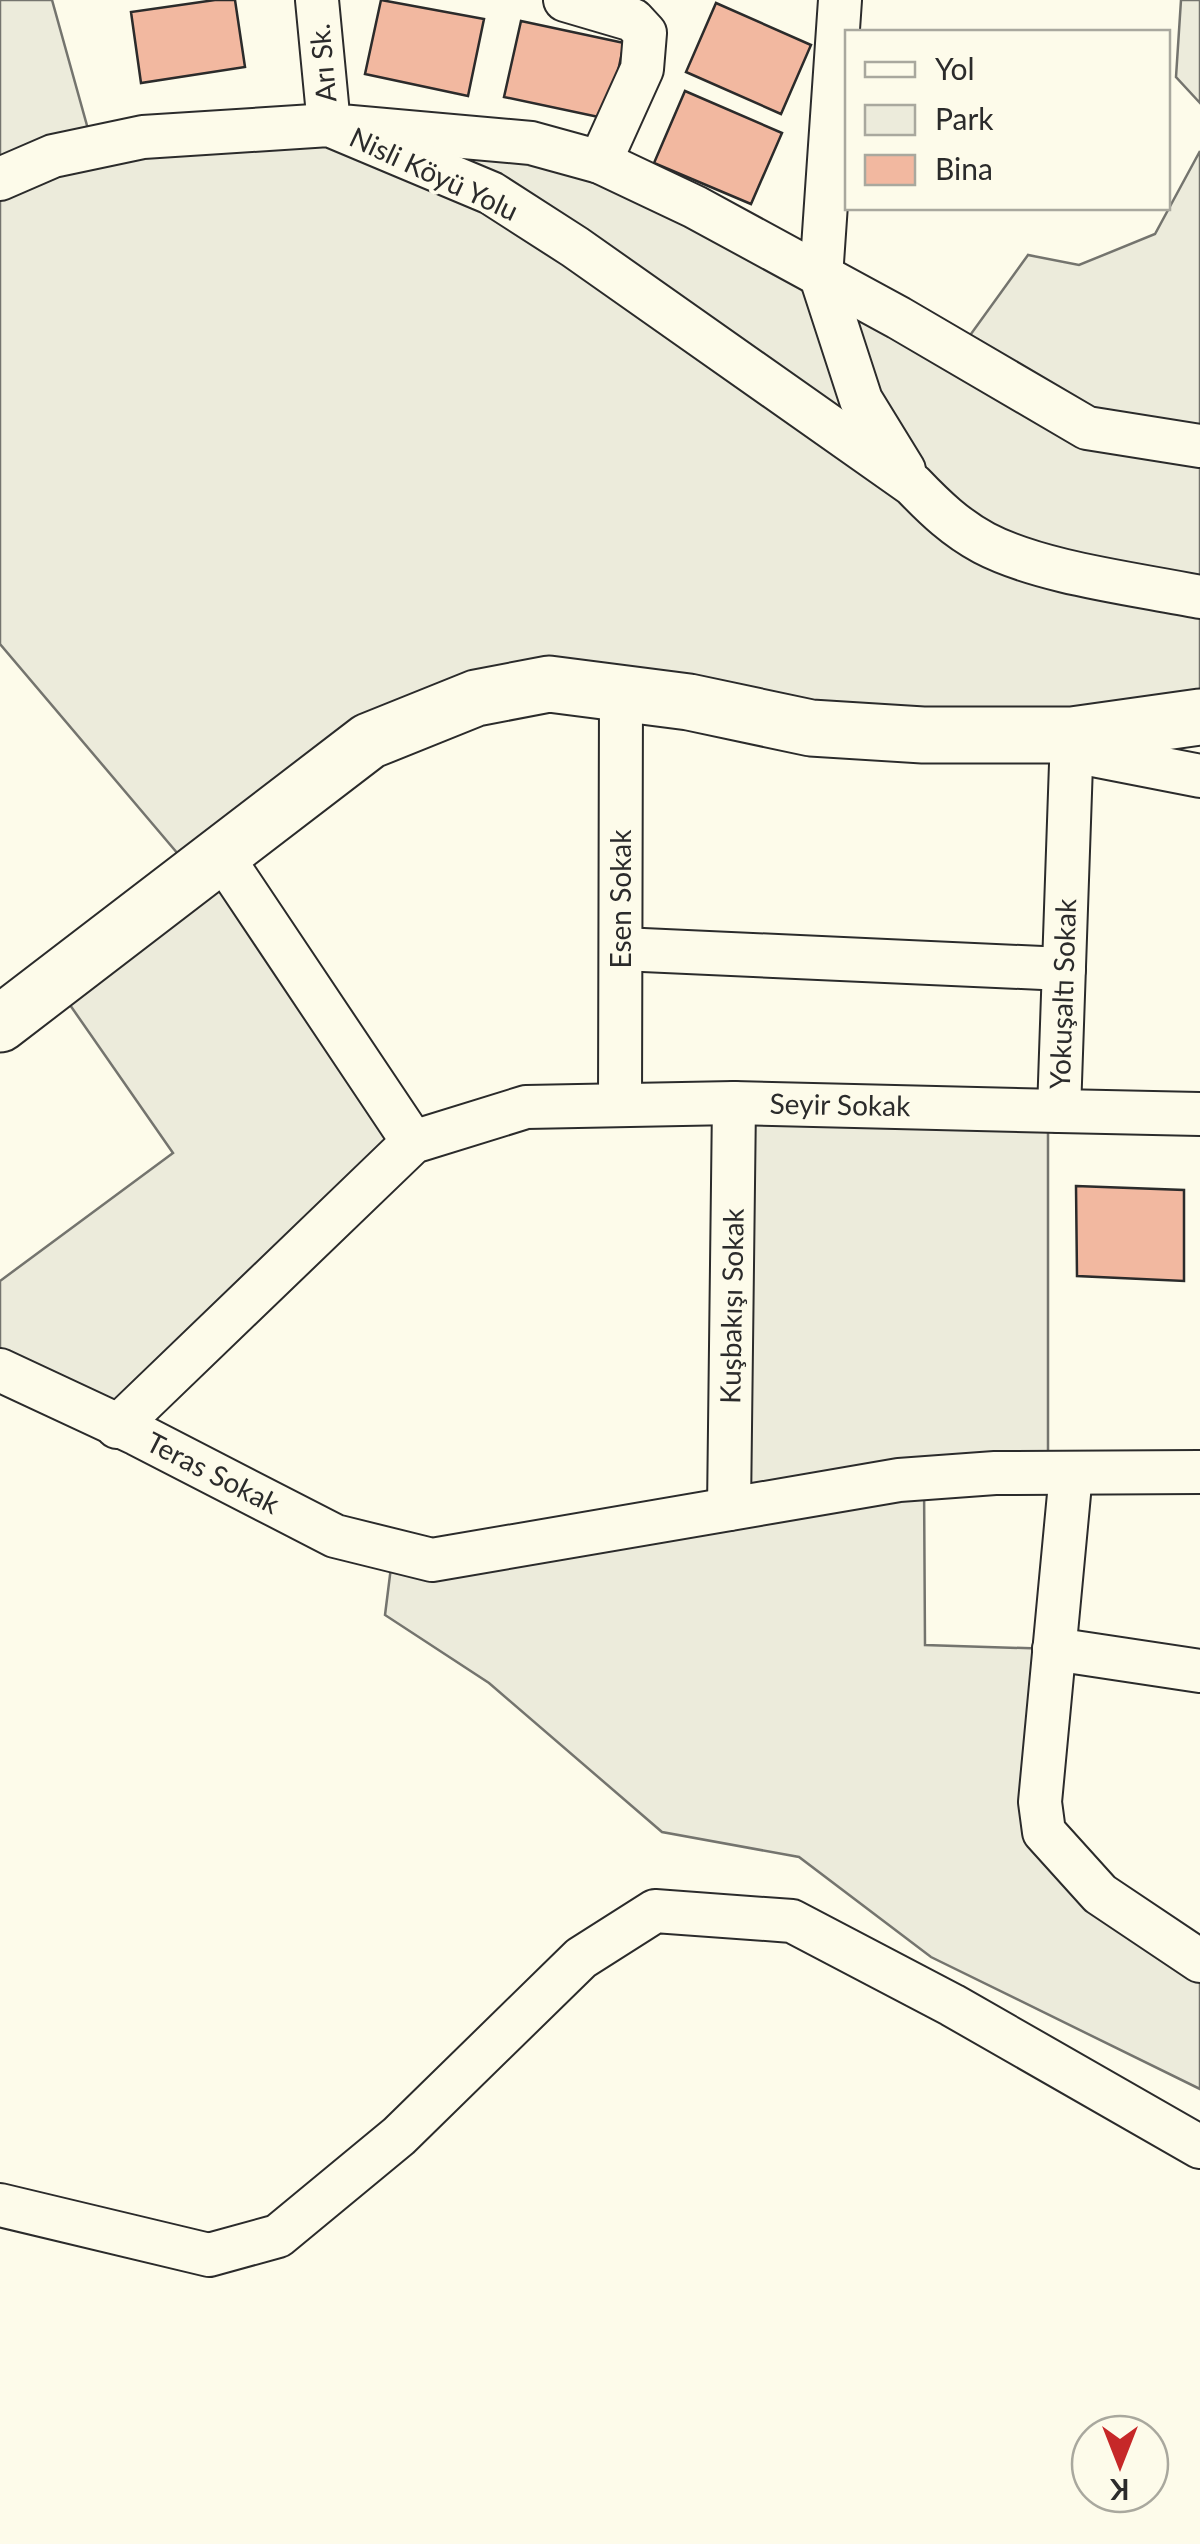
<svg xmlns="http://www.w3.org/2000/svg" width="1200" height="2544" font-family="Lato,sans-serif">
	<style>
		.green { fill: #ecebdb; stroke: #74746e; stroke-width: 2.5 }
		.building { fill: #f2b8a0; stroke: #2b2b2b; stroke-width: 2.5 }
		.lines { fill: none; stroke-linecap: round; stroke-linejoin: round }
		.minor-casing { stroke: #2b2b2b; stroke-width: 46 }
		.major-casing { stroke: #2b2b2b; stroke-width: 59 }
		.minor { stroke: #fdfbea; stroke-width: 42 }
		.major { stroke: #fdfbea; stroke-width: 55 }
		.labels { text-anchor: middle; stroke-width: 8; stroke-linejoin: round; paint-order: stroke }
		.street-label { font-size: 28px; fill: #2b2b2b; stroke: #fdfbea }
	</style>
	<rect width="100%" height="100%" fill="#fdfbea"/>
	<g class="green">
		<path d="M 0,0 L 52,0 L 93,147 L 531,143 L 958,352 L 1028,255 L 1079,265 L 1155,234 L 1200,151 L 1200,717 L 476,698 L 221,855 L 413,1142 L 117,1427 L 0,1370 L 0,1281 L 173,1153 L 54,982 L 195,874 L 0,644 Z"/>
		<path d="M 1181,0 L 1200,0 L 1200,103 L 1176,77 Z"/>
		<path d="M 734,1103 L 1048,1110 L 1048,1473 L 924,1479 L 925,1645 L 1054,1649 L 1044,1832 L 1200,1961 L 1200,2089 L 931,1957 L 799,1857 L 662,1832 L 489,1683 L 385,1615 L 393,1551 L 729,1509 Z"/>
	</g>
	<g class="building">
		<path d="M 215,0 L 235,0 L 245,67 L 141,83 L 131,12 Z"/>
		<path d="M 381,0 L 484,19 L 468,96 L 365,74 Z"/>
		<path d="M 716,3 L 811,45 L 781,114 L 686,72 Z"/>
		<path d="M 521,21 L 624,43 L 608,119 L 504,97 Z"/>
		<path d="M 685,91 L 782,133 L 751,204 L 654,163 Z"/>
		<path d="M 1076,1186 L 1184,1190 L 1184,1281 L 1077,1276 Z"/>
	</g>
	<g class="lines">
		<defs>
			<g id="minor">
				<path d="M 317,0 L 329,125 L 531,143 L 600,162 L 695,207 L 899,318 L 1087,428 L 1200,446"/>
				<path d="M 565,0 L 633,20 L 645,33 L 642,69 L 600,162"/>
				<path d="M 840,0 L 821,277 L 861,400 L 904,470"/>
				<path d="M 0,179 L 53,156 L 143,137 L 329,125 L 491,193 L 575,247 L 913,485 C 935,508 956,528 984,543 C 1041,573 1136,584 1200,597"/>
				<path d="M 1072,735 L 1059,1111 L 1200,1114"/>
				<path d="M 1072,751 L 1200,776"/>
				<path d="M 221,855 L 413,1142"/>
				<path d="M 621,949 L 1064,969"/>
				<path d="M 620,1105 L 621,694"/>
				<path d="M 0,1370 L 137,1434 L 335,1536 L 432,1560 L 899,1480 L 995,1473 L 1200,1472"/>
				<path d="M 117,1427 L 413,1142 L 526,1107 L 734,1103 L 1059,1111"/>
				<path d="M 1071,1473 L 1040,1802 L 1044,1832 L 1100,1894 L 1200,1961"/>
				<path d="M 729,1509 L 734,1103"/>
				<path d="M 1054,1649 L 1200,1671"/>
				<path d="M 0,2205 L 209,2255 L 278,2236 L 399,2136 L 581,1958 L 655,1911 L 792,1921 L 952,2005 L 1200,2147"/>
			</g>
			<path id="major" d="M 0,1024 L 369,741 L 476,698 L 549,684 L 689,702 L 811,728 L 923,735 L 1072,735 L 1200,717"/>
		</defs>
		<use href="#minor" class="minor-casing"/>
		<use href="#major" class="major-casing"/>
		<use href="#minor" class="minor"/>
		<use href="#major" class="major"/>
	</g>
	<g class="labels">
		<g class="street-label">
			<text transform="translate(323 63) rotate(-95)" y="10">Arı Sk.</text>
			<text transform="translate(434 174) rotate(25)" y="10">Nisli Köyü Yolu</text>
			<text transform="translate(621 899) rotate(-90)" y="10">Esen Sokak</text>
			<text transform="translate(1063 994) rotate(-88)" y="10">Yokuşaltı Sokak</text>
			<text transform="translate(840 1105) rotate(1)" y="10">Seyir Sokak</text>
			<text transform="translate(732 1306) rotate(-89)" y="10">Kuşbakışı Sokak</text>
			<text transform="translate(213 1473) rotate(27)" y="10">Teras Sokak</text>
		</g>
	</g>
	<rect x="845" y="30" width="325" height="180" fill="#fdfbea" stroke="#a9a89e" stroke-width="2.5"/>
	<rect x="865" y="62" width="50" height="15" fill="#fdfbea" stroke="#a9a89e" stroke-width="2.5"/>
	<text x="935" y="80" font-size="30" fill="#2b2b2b">Yol</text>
	<rect x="865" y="105" width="50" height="30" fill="#ecebdb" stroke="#a9a89e" stroke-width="2.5"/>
	<text x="935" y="130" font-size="30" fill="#2b2b2b">Park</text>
	<rect x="865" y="155" width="50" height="30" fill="#f2b8a0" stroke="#a9a89e" stroke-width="2.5"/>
	<text x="935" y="180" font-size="30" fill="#2b2b2b">Bina</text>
	<g transform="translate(1120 2464) rotate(180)"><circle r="48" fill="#fdfbea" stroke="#a9a89e" stroke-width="2.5"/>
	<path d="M0-8L18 38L0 25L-18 38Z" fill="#c62828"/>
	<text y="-15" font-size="28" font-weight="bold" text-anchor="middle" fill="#2b2b2b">K</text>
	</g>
</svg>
